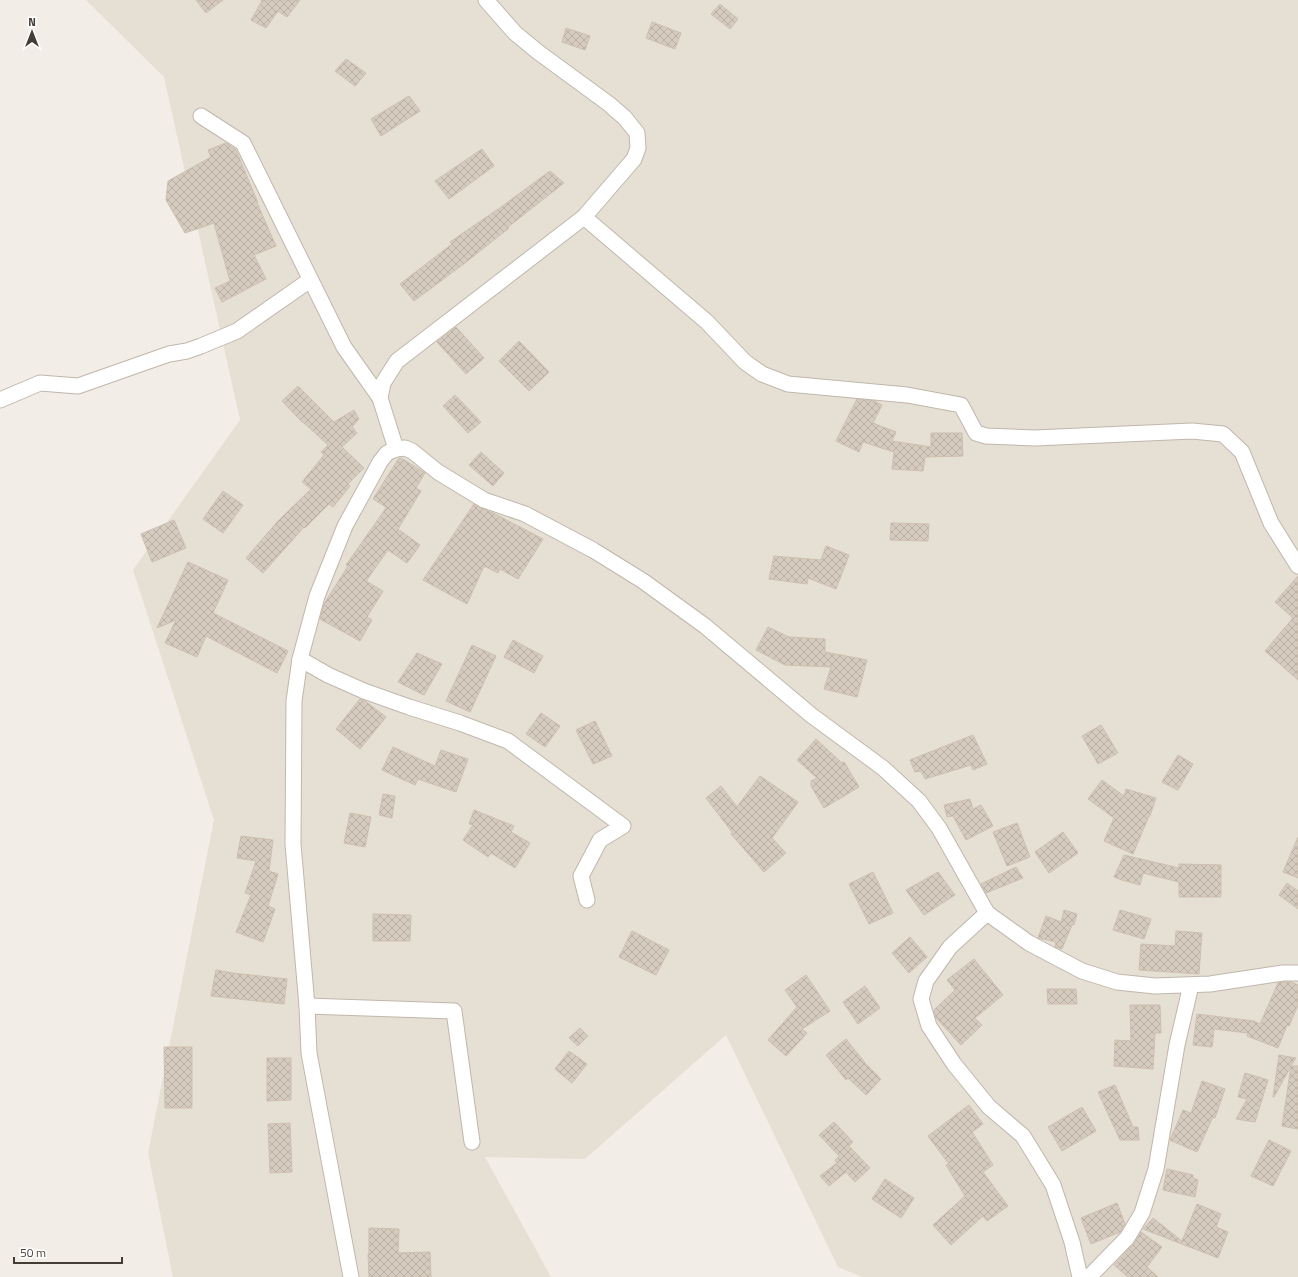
<svg xmlns="http://www.w3.org/2000/svg" width="1298" height="1277" font-family="'Titillium Web',sans-serif">
	<style>
		.residential { fill: #e6dfd4 }
		.building { fill: url(#building-cross-hatch); stroke: #cebfaf }
		.lines { fill: none; stroke-linecap: round; stroke-linejoin: round }
		.minor-casing { stroke: #c0b7ac; stroke-width: 17 }
		.minor { stroke: #fff; stroke-width: 15 }
	</style>
	<defs>
		<pattern id="building-cross-hatch" width="8" height="8" patternUnits="userSpaceOnUse"><rect width="8" height="8" fill="#d6cbbf"/><path d="M0 0l8 8M0 8l8-8" fill="none" stroke="#b9afa5"/></pattern>
	</defs>
	<rect width="100%" height="100%" fill="#f2ede6"/>
	<path class="residential" d="M 86,0 L 1298,0 L 1298,1277 L 862,1277 L 838,1267 L 726,1035 L 585,1159 L 485,1157 L 551,1277 L 173,1277 L 148,1153 L 214,820 L 133,570 L 240,420 L 164,77 Z"/>
	<g class="building">
		<path d="M 196,0 L 223,0 L 206,13 Z"/>
		<path d="M 261,0 L 300,0 L 287,17 L 278,11 L 266,28 L 251,20 L 262,1 Z"/>
		<path d="M 720,4 L 738,19 L 730,29 L 711,14 Z"/>
		<path d="M 652,22 L 681,33 L 675,49 L 646,38 Z"/>
		<path d="M 566,28 L 590,36 L 585,50 L 562,42 Z"/>
		<path d="M 346,59 L 366,73 L 355,86 L 335,71 Z"/>
		<path d="M 409,96 L 420,111 L 381,136 L 371,119 Z"/>
		<path d="M 226,143 L 236,150 L 258,203 L 257,203 L 276,246 L 254,255 L 266,279 L 222,302 L 215,288 L 230,281 L 214,223 L 185,233 L 166,200 L 168,181 L 211,157 L 208,150 Z"/>
		<path d="M 482,149 L 494,166 L 449,199 L 435,181 Z"/>
		<path d="M 550,171 L 564,183 L 508,227 L 509,228 L 465,263 L 414,301 L 400,284 L 452,244 L 450,242 L 501,207 Z"/>
		<path d="M 456,327 L 484,358 L 466,374 L 437,342 Z"/>
		<path d="M 519,341 L 549,372 L 529,391 L 499,361 Z"/>
		<path d="M 298,386 L 334,422 L 354,410 L 359,419 L 352,427 L 357,433 L 342,447 L 364,468 L 348,484 L 350,486 L 333,507 L 329,504 L 305,528 L 304,527 L 263,573 L 246,558 L 278,521 L 311,489 L 302,482 L 324,455 L 321,452 L 328,445 L 303,422 L 303,423 L 282,401 Z"/>
		<path d="M 455,395 L 481,422 L 468,433 L 443,406 Z"/>
		<path d="M 857,399 L 874,401 L 882,405 L 873,423 L 896,432 L 892,441 L 931,447 L 931,433 L 962,433 L 963,456 L 925,457 L 923,471 L 892,469 L 894,452 L 863,442 L 859,452 L 836,441 Z"/>
		<path d="M 481,452 L 504,473 L 493,486 L 469,465 Z"/>
		<path d="M 399,458 L 401,458 L 425,473 L 416,488 L 421,491 L 398,529 L 420,545 L 407,563 L 388,550 L 366,581 L 383,591 L 367,617 L 372,620 L 360,641 L 320,619 L 324,604 L 348,566 L 346,565 L 384,511 L 386,507 L 373,499 Z"/>
		<path d="M 223,491 L 243,505 L 223,533 L 203,519 Z"/>
		<path d="M 474,504 L 481,508 L 493,513 L 543,539 L 518,579 L 500,569 L 498,573 L 484,566 L 467,604 L 423,580 Z"/>
		<path d="M 174,520 L 186,548 L 152,562 L 141,534 Z"/>
		<path d="M 891,523 L 929,524 L 928,541 L 890,540 Z"/>
		<path d="M 826,546 L 849,555 L 836,589 L 808,578 L 807,584 L 769,579 L 774,556 L 821,560 Z"/>
		<path d="M 188,562 L 228,580 L 213,613 L 288,651 L 277,673 L 206,636 L 197,657 L 165,643 L 176,620 L 157,628 Z"/>
		<path d="M 1298,576 L 1298,680 L 1265,651 L 1293,618 L 1275,602 Z"/>
		<path d="M 768,627 L 789,637 L 825,639 L 825,652 L 867,660 L 857,697 L 824,689 L 831,667 L 785,665 L 756,650 Z"/>
		<path d="M 513,640 L 543,656 L 534,673 L 504,657 Z"/>
		<path d="M 472,645 L 496,656 L 470,712 L 446,701 Z"/>
		<path d="M 417,653 L 442,664 L 424,695 L 398,682 Z"/>
		<path d="M 360,699 L 365,701 L 386,717 L 360,749 L 336,729 Z"/>
		<path d="M 541,713 L 560,726 L 545,747 L 526,734 Z"/>
		<path d="M 595,721 L 612,756 L 593,764 L 576,730 Z"/>
		<path d="M 1101,725 L 1118,753 L 1098,764 L 1082,736 Z"/>
		<path d="M 973,735 L 987,764 L 973,770 L 971,765 L 925,779 L 921,771 L 915,772 L 910,760 Z"/>
		<path d="M 816,739 L 842,763 L 844,762 L 859,787 L 824,808 L 811,786 L 811,781 L 817,778 L 797,760 Z"/>
		<path d="M 393,747 L 435,766 L 441,750 L 468,759 L 456,792 L 418,779 L 415,785 L 382,770 Z"/>
		<path d="M 1178,755 L 1193,764 L 1178,790 L 1162,782 Z"/>
		<path d="M 760,776 L 798,802 L 772,838 L 786,853 L 764,872 L 731,834 L 732,832 L 706,798 L 721,786 L 737,807 Z"/>
		<path d="M 1102,780 L 1124,796 L 1126,789 L 1156,798 L 1150,816 L 1149,816 L 1133,854 L 1104,841 L 1114,818 L 1088,799 Z"/>
		<path d="M 383,794 L 395,796 L 392,818 L 379,815 Z"/>
		<path d="M 970,799 L 973,809 L 981,805 L 993,826 L 966,840 L 953,816 L 947,817 L 944,805 Z"/>
		<path d="M 474,810 L 514,826 L 511,832 L 530,843 L 515,868 L 491,853 L 488,857 L 463,840 L 473,825 L 469,824 Z"/>
		<path d="M 350,813 L 371,817 L 365,847 L 344,843 Z"/>
		<path d="M 1017,823 L 1030,857 L 1007,866 L 993,832 Z"/>
		<path d="M 1063,832 L 1078,853 L 1049,873 L 1035,852 Z"/>
		<path d="M 241,836 L 273,840 L 269,871 L 278,874 L 268,906 L 275,909 L 263,942 L 236,932 L 251,895 L 245,893 L 256,861 L 237,858 Z"/>
		<path d="M 1298,837 L 1298,878 L 1283,872 Z"/>
		<path d="M 1124,855 L 1179,868 L 1179,864 L 1221,865 L 1221,897 L 1179,897 L 1179,882 L 1143,873 L 1140,885 L 1122,880 L 1114,877 Z"/>
		<path d="M 1016,867 L 1023,878 L 986,893 L 981,884 Z"/>
		<path d="M 873,872 L 893,913 L 869,924 L 849,884 Z"/>
		<path d="M 938,872 L 955,895 L 924,915 L 906,890 Z"/>
		<path d="M 1287,883 L 1298,891 L 1298,909 L 1279,895 Z"/>
		<path d="M 1064,910 L 1077,914 L 1074,925 L 1072,925 L 1062,949 L 1055,947 L 1056,942 L 1038,938 L 1046,916 L 1061,922 Z"/>
		<path d="M 1120,910 L 1151,919 L 1144,939 L 1113,930 Z"/>
		<path d="M 373,914 L 411,915 L 410,941 L 373,941 Z"/>
		<path d="M 632,931 L 669,950 L 656,975 L 619,957 Z"/>
		<path d="M 1176,931 L 1202,933 L 1199,974 L 1139,970 L 1141,944 L 1175,946 Z"/>
		<path d="M 910,937 L 927,957 L 909,973 L 892,953 Z"/>
		<path d="M 974,959 L 1003,995 L 975,1018 L 982,1025 L 961,1045 L 936,1018 L 934,1010 L 955,990 L 947,980 Z"/>
		<path d="M 216,970 L 233,973 L 287,979 L 284,1004 L 211,996 Z"/>
		<path d="M 806,975 L 830,1011 L 802,1029 L 807,1033 L 786,1056 L 768,1040 L 797,1007 L 785,990 Z"/>
		<path d="M 1284,982 L 1291,982 L 1298,985 L 1298,1005 L 1289,1026 L 1287,1025 L 1278,1048 L 1247,1036 L 1248,1033 L 1214,1029 L 1212,1047 L 1193,1045 L 1197,1014 L 1254,1021 L 1260,1024 L 1278,983 Z"/>
		<path d="M 865,986 L 880,1008 L 858,1024 L 843,1002 Z"/>
		<path d="M 1047,989 L 1076,989 L 1077,1004 L 1048,1004 Z"/>
		<path d="M 1130,1005 L 1160,1005 L 1161,1033 L 1155,1033 L 1153,1069 L 1114,1066 L 1115,1040 L 1131,1041 Z"/>
		<path d="M 580,1028 L 588,1036 L 578,1046 L 569,1038 Z"/>
		<path d="M 846,1039 L 866,1064 L 881,1079 L 866,1095 L 848,1078 L 846,1080 L 826,1055 Z"/>
		<path d="M 164,1047 L 192,1047 L 192,1108 L 165,1108 Z"/>
		<path d="M 569,1051 L 587,1064 L 572,1083 L 555,1069 Z"/>
		<path d="M 1279,1055 L 1296,1058 L 1291,1066 L 1298,1066 L 1298,1129 L 1282,1126 L 1291,1066 L 1274,1097 L 1273,1097 Z"/>
		<path d="M 267,1058 L 291,1058 L 291,1100 L 267,1101 Z"/>
		<path d="M 1245,1073 L 1268,1080 L 1255,1122 L 1236,1119 L 1247,1099 L 1238,1097 Z"/>
		<path d="M 1202,1081 L 1225,1089 L 1215,1118 L 1213,1117 L 1197,1152 L 1170,1140 L 1183,1110 L 1191,1113 Z"/>
		<path d="M 1115,1085 L 1133,1127 L 1138,1127 L 1139,1140 L 1120,1140 L 1098,1092 Z"/>
		<path d="M 969,1105 L 983,1124 L 972,1132 L 993,1165 L 983,1172 L 1008,1206 L 987,1221 L 983,1216 L 951,1245 L 933,1225 L 965,1196 L 946,1165 L 949,1164 L 928,1136 Z"/>
		<path d="M 1082,1107 L 1096,1131 L 1062,1151 L 1048,1127 Z"/>
		<path d="M 834,1122 L 853,1142 L 849,1146 L 870,1168 L 855,1182 L 846,1172 L 829,1186 L 820,1176 L 837,1163 L 835,1160 L 839,1156 L 819,1135 Z"/>
		<path d="M 290,1123 L 292,1172 L 270,1173 L 268,1124 Z"/>
		<path d="M 1269,1140 L 1291,1151 L 1273,1186 L 1251,1176 Z"/>
		<path d="M 1167,1169 L 1193,1175 L 1193,1178 L 1198,1180 L 1195,1197 L 1163,1190 Z"/>
		<path d="M 885,1179 L 914,1198 L 901,1218 L 872,1199 Z"/>
		<path d="M 1117,1203 L 1125,1224 L 1120,1232 L 1091,1244 L 1081,1218 Z"/>
		<path d="M 1197,1204 L 1221,1214 L 1216,1227 L 1228,1232 L 1218,1258 L 1143,1229 L 1153,1218 L 1182,1241 Z"/>
		<path d="M 369,1228 L 399,1229 L 398,1253 L 430,1252 L 431,1277 L 369,1277 L 368,1254 L 369,1254 Z"/>
		<path d="M 1141,1232 L 1162,1247 L 1147,1267 L 1158,1277 L 1128,1277 L 1114,1265 L 1134,1244 Z"/>
	</g>
	<g class="lines">
		<defs>
			<g id="minor">
				<path d="M 201,116 L 243,143 L 344,347 L 380,398"/>
				<path d="M 584,217 L 707,322 L 745,362 L 762,374 L 788,384 L 907,395 L 961,405 L 976,433 L 986,436 L 1035,438 L 1192,431 L 1223,434 L 1242,452 L 1271,523 L 1298,566"/>
				<path d="M 0,400 L 40,383 L 78,386 L 169,354 L 187,351 L 201,346 L 237,331 L 310,280"/>
				<path d="M 396,449 L 380,398 L 383,383 L 397,361 L 584,217 L 634,159 L 638,148 L 637,133 L 625,118 L 609,104 L 538,52 L 515,33 L 486,0"/>
				<path d="M 300,659 L 328,675 L 364,691 L 409,707 L 460,723 L 508,741 L 623,826 L 600,840 L 581,876 L 587,900"/>
				<path d="M 987,913 L 950,947 L 926,981 L 921,999 L 929,1026 L 954,1064 L 989,1107 L 1023,1136 L 1053,1185 L 1072,1242 L 1080,1277"/>
				<path d="M 307,1006 L 454,1011 L 472,1142"/>
				<path d="M 351,1277 L 309,1053 L 307,1006 L 293,844 L 294,701 L 300,659 L 317,596 L 345,526 L 380,462 L 387,453 L 396,449 L 405,448 L 412,451 L 438,472 L 484,500 L 525,514 L 593,550 L 643,581 L 705,626 L 811,715 L 883,768 L 919,801 L 939,828 L 987,913 L 1029,943 L 1082,971 L 1117,982 L 1155,986 L 1210,984 L 1283,973 L 1298,973"/>
				<path d="M 1089,1277 L 1127,1238 L 1142,1213 L 1156,1169 L 1177,1045 L 1191,985"/>
			</g>
		</defs>
		<use href="#minor" class="minor-casing"/>
		<use href="#minor" class="minor"/>
	</g>
	<g transform="translate(32 32)" stroke="#ffffff" stroke-width="3" paint-order="stroke">
	<path d="M0-3L7 15L0 10L-7 15Z" fill="#443d35"/>
	<text y="-6" font-size="11" font-weight="bold" text-anchor="middle" fill="#443d35">N</text>
	</g>
	<path d="M14 1257v6h108v-6" fill="none" stroke="#443d35" stroke-width="2"/>
	<text x="20" y="1257" font-size="12" fill="#443d35" stroke="#ffffff" stroke-width="3" paint-order="stroke">50 m</text>
</svg>
